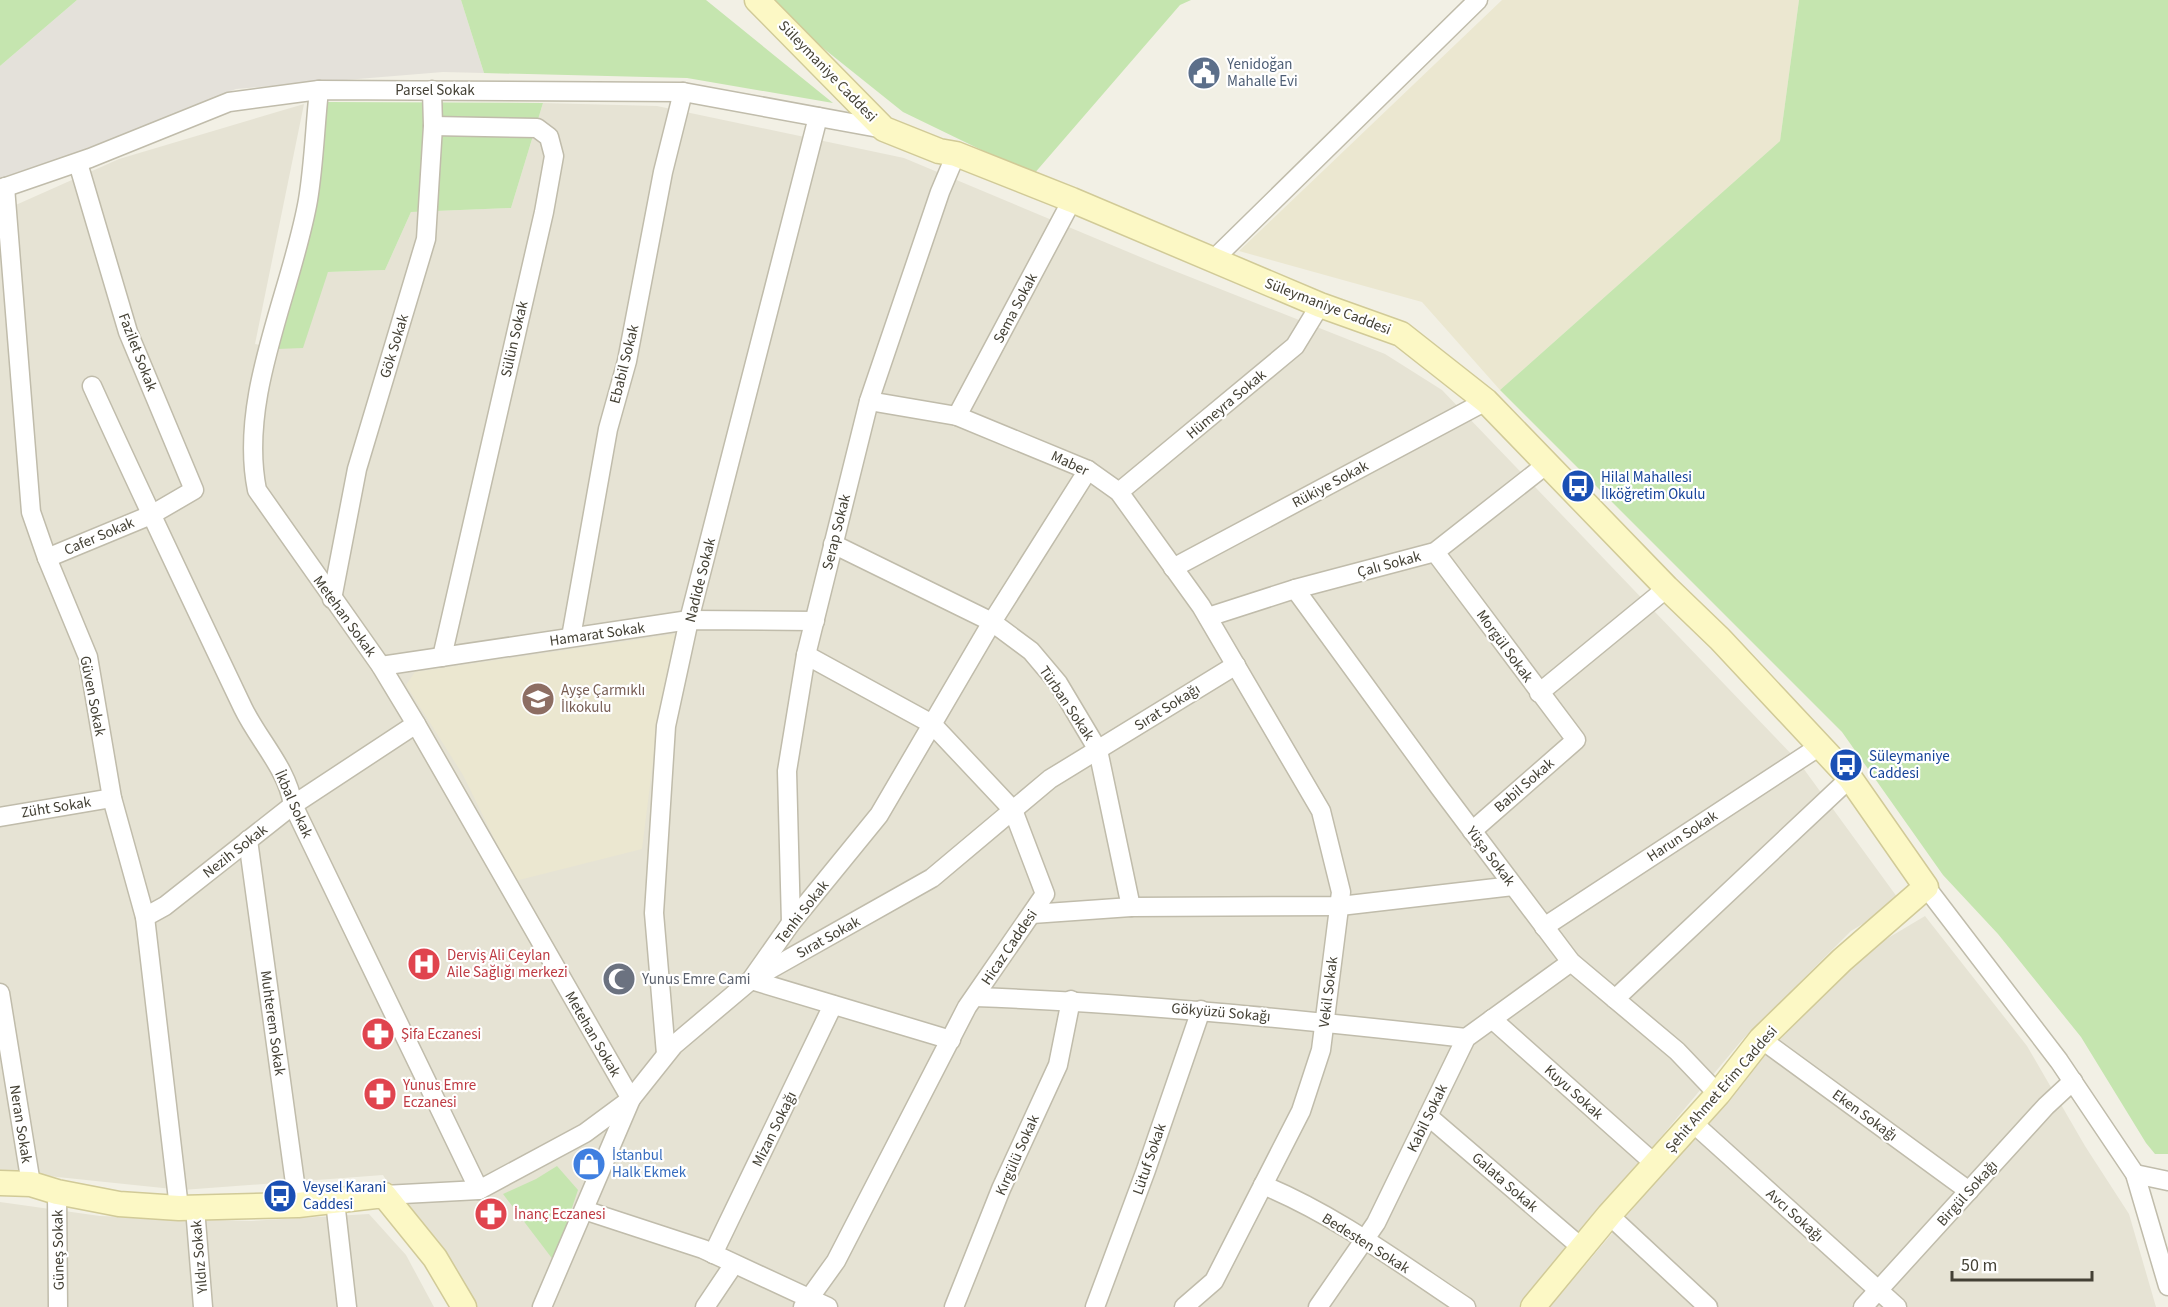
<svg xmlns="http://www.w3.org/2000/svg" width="2168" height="1307" font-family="'Source Sans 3',sans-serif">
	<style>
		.residential { fill: #e6e3d4 }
		.industrial { fill: #e4e1da }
		.education { fill: #ebe7d0 }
		.green { fill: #c5e5af }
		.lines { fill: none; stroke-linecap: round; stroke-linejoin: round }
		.street-casing { stroke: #c0bcab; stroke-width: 21 }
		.secondary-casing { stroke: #d1ca97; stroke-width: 27 }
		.street { stroke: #fff; stroke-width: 18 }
		.secondary { stroke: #fcf8c5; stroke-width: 24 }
		.labels { text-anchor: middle; stroke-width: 4.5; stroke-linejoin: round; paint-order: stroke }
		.service-label { font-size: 15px; fill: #4e5e75; stroke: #fff; text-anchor: start }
		.street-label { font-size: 15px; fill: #444135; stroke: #fff }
		.transit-label { font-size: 15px; fill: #164399; stroke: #fff; text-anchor: start }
		.education-label { font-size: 15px; fill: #785e54; stroke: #fff; text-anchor: start }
		.health-label { font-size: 15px; fill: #be3a42; stroke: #fff; text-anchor: start }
		.worship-label { font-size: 15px; fill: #5b616d; stroke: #fff; text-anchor: start }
		.shop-label { font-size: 15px; fill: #366cbe; stroke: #fff; text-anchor: start }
	</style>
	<rect width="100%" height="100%" fill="#f2f0e5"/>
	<g class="residential">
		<path d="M 543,103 L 657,106 L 904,158 L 1157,264 L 1385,354 L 1442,390 L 1798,761 L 1900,901 L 1851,931 L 1742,1040 L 1519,1307 L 471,1307 L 400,1204 L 383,1175 L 182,1190 L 0,1171 L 0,212 L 119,159 L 304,104 L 255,344 L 277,349 L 328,272 L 385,270 L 411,212 L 511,208 Z"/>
		<path d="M 1925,916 L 2027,1046 L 2085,1146 L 2129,1214 L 2156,1307 L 1550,1307 L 1786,1027 L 1868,950 Z"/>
		<path d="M 0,1202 L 100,1216 L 251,1221 L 369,1214 L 406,1255 L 434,1307 L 0,1307 Z"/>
	</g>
	<path class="industrial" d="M 77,0 L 461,0 L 484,73 L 443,72 L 236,89 L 0,183 L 0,66 Z"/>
	<g class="education">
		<path d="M 1502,0 L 1799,0 L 1780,141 L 1500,390 L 1422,302 L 1239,251 Z"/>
		<path d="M 675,634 L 659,713 L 642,849 L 515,881 L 463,775 L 406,685 L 415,672 Z"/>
	</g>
	<g class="green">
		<path d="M 0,0 L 77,0 L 0,66 Z"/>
		<path d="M 461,0 L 706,0 L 833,103 L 687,78 L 484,73 Z"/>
		<path d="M 763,0 L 1191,0 L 1180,5 L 1033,175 L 903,112 Z"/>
		<path d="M 1799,0 L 2168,0 L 2168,1154 L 2155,1154 L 2146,1143 L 2081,1037 L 1998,934 L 1943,875 L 1842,732 L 1500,390 L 1780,141 Z"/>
		<path d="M 328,102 L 543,103 L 511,208 L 411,212 L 385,270 L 328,272 L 303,348 L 277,349 Z"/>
		<path d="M 557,1166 L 578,1190 L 554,1261 L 503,1194 L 536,1179 Z"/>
	</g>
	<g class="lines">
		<defs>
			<g id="street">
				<path d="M 319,90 C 315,126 314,164 308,200 C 292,292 238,396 257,490 L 381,666 L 416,724 L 631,1099 L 542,1307"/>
				<path d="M 433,126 L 537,128 L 549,137 L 554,156 L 544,212 L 442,657"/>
				<path d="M 5,187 L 31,512 L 47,558 L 88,657 L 112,798 L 145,917 L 179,1208"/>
				<path d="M 0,189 L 90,158 L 229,102 L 319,90 L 683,92 L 884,129"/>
				<path d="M 1213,260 L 1478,0"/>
				<path d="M 92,386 C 141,494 192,601 243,708 C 259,741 287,768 293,805 L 479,1190"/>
				<path d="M 869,401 L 957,416 L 1088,470 L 1119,492 L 1201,606 L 1321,811 L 1341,892 L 1321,1050 L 1301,1111 L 1214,1281 L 1184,1307"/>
				<path d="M 957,416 L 1072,200"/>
				<path d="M 1119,492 L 1295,346 L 1320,305"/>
				<path d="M 833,544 L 992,622 L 1031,651 L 1058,683 L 1098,750 L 1131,907"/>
				<path d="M 1435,552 L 1576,740 L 1472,831"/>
				<path d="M 47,558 L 151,515 L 194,490 L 128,332 L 78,163"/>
				<path d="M 1173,568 L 1486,401"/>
				<path d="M 1295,589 L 1440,788 L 1571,962 L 1677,1051 L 1718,1094"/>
				<path d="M 332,599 L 357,469 L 426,239 L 433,126 L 432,90"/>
				<path d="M 1208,617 L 1295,589 L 1435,552 L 1547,464"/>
				<path d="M 571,637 L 608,429 L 627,361 L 663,172 L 683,92"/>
				<path d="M 381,666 L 689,620 L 815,621"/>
				<path d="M 1539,693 L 1667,588"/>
				<path d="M 0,817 L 112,798"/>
				<path d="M 248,840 L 298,1205"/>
				<path d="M 1926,887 L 2059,1061 L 2135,1174 L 2168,1286"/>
				<path d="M 1032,914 L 1131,907 L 1340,906 L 1513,886"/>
				<path d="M 145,917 L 165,906 L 293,805 L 416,724"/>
				<path d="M 791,923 L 787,771 L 806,655 L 869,401 L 940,192 L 956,154"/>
				<path d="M 1544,927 L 1820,746"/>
				<path d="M 0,993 L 31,1184"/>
				<path d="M 975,997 C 1140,1003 1303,1020 1466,1038"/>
				<path d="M 1615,999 L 1850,778"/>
				<path d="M 1492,1019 L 1655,1164"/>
				<path d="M 1761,1039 L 1969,1191"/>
				<path d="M 951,1040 L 751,980 L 932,878 L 1050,779 L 1236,665"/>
				<path d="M 666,1054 L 654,913 L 666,726 L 689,620 L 818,117"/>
				<path d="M 1428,1116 L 1582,1248"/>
				<path d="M 1692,1122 L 1897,1307"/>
				<path d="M 2135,1174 L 2168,1181"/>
				<path d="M 1263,1185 C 1336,1215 1401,1264 1466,1307"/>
				<path d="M 57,1192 L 58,1307"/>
				<path d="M 384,1195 L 479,1190 L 585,1133 L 631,1099 L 674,1045 L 751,980 L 791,923 L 879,815 L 992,622 L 1088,470"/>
				<path d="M 335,1201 L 347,1307"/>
				<path d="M 195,1208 L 203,1307"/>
				<path d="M 584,1210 L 703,1249 L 828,1307"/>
				<path d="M 1609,1215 L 1708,1307"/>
				<path d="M 713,1254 L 833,1005"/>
				<path d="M 705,1307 L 734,1264"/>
				<path d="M 803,1307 L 836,1261 L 967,1007 L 1045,894 L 1013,810 L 932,724 L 806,655"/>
				<path d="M 954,1307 L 1001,1189 L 1058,1065 L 1071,1000"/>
				<path d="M 1095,1307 L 1146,1170 L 1201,1010"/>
				<path d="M 1318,1307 L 1376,1223 L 1466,1038 L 1571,962"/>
				<path d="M 1863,1307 L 2046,1106 L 2073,1081"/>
			</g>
			<g id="secondary">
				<path d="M 757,0 L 884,129 L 939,151 L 956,154 L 1072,200 L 1320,305 L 1401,334 L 1486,401 L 1667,588 L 1720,639 L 1850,778 L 1926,887 L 1842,960 L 1761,1039 L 1718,1094 L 1609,1215 L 1533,1307"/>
				<path d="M 0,1183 L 31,1184 L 57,1192 L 119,1204 L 179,1208 L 298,1205 L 384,1195 L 435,1258 L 464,1307"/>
			</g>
		</defs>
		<use href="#street" class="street-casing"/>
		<use href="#secondary" class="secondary-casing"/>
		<use href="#street" class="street"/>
		<use href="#secondary" class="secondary"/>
	</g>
	<defs>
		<symbol id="civic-disc" viewBox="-11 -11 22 22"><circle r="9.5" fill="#5c6f8a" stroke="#fff"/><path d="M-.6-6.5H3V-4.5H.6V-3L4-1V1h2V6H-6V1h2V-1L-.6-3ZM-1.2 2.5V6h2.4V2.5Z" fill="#fff"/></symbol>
		<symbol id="bus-disc" viewBox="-11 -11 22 22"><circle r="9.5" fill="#1a4fb4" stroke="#fff"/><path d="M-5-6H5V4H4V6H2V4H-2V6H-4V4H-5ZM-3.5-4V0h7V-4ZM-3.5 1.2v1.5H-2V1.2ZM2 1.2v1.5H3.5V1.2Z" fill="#fff"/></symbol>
		<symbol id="school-disc" viewBox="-11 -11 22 22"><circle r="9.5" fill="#8d6e63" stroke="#fff"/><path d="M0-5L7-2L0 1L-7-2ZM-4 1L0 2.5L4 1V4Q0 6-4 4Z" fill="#fff"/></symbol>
		<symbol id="hospital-disc" viewBox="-11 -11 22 22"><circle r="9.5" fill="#e0444e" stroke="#fff"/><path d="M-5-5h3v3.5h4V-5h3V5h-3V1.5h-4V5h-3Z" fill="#fff"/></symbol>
		<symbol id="mosque-disc" viewBox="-11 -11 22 22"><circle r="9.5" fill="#6b7280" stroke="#fff"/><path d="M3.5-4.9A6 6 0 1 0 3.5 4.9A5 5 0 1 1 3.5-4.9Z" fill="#fff"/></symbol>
		<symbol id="pharmacy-disc" viewBox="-11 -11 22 22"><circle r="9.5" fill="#e0444e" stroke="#fff"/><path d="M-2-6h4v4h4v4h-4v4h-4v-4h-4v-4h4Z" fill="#fff"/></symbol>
		<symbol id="shop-disc" viewBox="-11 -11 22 22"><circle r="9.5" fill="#3f7fe0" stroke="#fff"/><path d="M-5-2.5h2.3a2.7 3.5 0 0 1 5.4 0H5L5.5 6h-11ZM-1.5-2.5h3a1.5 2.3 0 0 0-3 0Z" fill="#fff"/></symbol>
	</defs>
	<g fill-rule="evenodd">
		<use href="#civic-disc" x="1185" y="54" width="38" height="38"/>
		<use href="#bus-disc" x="1559" y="467" width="38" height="38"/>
		<use href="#school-disc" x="519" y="680" width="38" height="38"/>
		<use href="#bus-disc" x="1827" y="746" width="38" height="38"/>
		<use href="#hospital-disc" x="405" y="945" width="38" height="38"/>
		<use href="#mosque-disc" x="600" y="960" width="38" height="38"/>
		<use href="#pharmacy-disc" x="359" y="1015" width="38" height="38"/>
		<use href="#pharmacy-disc" x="361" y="1075" width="38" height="38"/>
		<use href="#shop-disc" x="570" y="1145" width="38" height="38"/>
		<use href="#bus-disc" x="261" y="1177" width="38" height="38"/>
		<use href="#pharmacy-disc" x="472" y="1195" width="38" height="38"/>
	</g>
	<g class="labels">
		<g class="service-label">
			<text x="1227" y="69">Yenidoğan<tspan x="1227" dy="17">Mahalle Evi</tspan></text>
		</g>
		<g class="street-label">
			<text transform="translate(828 71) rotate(46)" y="5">Süleymaniye Caddesi</text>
			<text x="435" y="95">Parsel Sokak</text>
			<text transform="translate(1328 306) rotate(21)" y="5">Süleymaniye Caddesi</text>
			<text transform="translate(1015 308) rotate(-62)" y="5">Sema Sokak</text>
			<text transform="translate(514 339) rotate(-77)" y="5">Sülün Sokak</text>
			<text transform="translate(394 346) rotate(-73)" y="5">Gök Sokak</text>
			<text transform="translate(138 352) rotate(69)" y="5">Fazilet Sokak</text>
			<text transform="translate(624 364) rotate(-76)" y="5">Ebabil Sokak</text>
			<text transform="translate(1226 404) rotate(-40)" y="5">Hümeyra Sokak</text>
			<text transform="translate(1070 463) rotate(25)" y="5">Maber</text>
			<text transform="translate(1330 484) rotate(-28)" y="5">Rükiye Sokak</text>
			<text transform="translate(836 532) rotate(-76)" y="5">Serap Sokak</text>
			<text transform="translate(99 536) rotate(-23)" y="5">Cafer Sokak</text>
			<text transform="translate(1389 564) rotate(-15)" y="5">Çalı Sokak</text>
			<text transform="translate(700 580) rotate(-76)" y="5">Nadide Sokak</text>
			<text transform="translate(345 616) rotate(54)" y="5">Metehan Sokak</text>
			<text transform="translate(597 634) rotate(-8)" y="5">Hamarat Sokak</text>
			<text transform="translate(1505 646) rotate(54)" y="5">Morgül Sokak</text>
			<text transform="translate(93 696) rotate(79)" y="5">Güven Sokak</text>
			<text transform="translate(1067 703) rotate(56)" y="5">Türban Sokak</text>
			<text transform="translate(1167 707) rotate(-32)" y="5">Sırat Sokağı</text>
			<text transform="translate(1524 785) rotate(-41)" y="5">Babil Sokak</text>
			<text transform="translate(294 804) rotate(66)" y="5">İkbal Sokak</text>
			<text transform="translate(56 807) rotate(-9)" y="5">Züht Sokak</text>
			<text transform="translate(1682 836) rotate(-33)" y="5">Harun Sokak</text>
			<text transform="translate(235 851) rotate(-38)" y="5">Nezih Sokak</text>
			<text transform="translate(1491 856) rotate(53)" y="5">Yüşa Sokak</text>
			<text transform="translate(802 912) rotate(-52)" y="5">Tenhi Sokak</text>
			<text transform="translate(828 937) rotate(-29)" y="5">Sırat Sokak</text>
			<text transform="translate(1009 947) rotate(-56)" y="5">Hicaz Caddesi</text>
			<text transform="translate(1328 992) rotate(-83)" y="5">Vekil Sokak</text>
			<text transform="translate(1221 1012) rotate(5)" y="5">Gökyüzü Sokağı</text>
			<text transform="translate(273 1023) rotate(82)" y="5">Muhterem Sokak</text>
			<text transform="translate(593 1034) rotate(60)" y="5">Metehan Sokak</text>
			<text transform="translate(1721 1089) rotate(-49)" y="5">Şehit Ahmet Erim Caddesi</text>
			<text transform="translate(1574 1092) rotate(42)" y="5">Kuyu Sokak</text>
			<text transform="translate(1865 1115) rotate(36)" y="5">Eken Sokağı</text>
			<text transform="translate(1427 1118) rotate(-64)" y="5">Kabil Sokak</text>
			<text transform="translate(21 1124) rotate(81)" y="5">Neran Sokak</text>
			<text transform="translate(774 1129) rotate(-64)" y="5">Mizan Sokağı</text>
			<text transform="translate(1017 1155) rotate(-66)" y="5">Kırgülü Sokak</text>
			<text transform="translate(1149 1159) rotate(-71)" y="5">Lütuf Sokak</text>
			<text transform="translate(1505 1182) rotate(41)" y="5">Galata Sokak</text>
			<text transform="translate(1967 1193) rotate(-48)" y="5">Birgül Sokağı</text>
			<text transform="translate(1795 1215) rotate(42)" y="5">Avcı Sokağı</text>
			<text transform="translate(1366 1243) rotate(32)" y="5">Bedesten Sokak</text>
			<text transform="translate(58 1250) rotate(-91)" y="5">Güneş Sokak</text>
			<text transform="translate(199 1257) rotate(-95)" y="5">Yıldız Sokak</text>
		</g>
		<g class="transit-label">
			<text x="1601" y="482">Hilal Mahallesi<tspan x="1601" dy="17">İlköğretim Okulu</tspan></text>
			<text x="1869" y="761">Süleymaniye<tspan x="1869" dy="17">Caddesi</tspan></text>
			<text x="303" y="1192">Veysel Karani<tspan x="303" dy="17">Caddesi</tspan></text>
		</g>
		<g class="education-label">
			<text x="561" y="695">Ayşe Çarmıklı<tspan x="561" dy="17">İlkokulu</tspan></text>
		</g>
		<g class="health-label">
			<text x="447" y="960">Derviş Ali Ceylan<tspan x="447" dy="17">Aile Sağlığı merkezi</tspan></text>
			<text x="401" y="1039">Şifa Eczanesi</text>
			<text x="403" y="1090">Yunus Emre<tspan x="403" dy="17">Eczanesi</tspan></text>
			<text x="514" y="1219">İnanç Eczanesi</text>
		</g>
		<g class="worship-label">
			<text x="642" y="984">Yunus Emre Cami</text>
		</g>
		<g class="shop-label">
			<text x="612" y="1160">İstanbul<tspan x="612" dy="17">Halk Ekmek</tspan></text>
		</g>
	</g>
	<path d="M1952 1271v9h140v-9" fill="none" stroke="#444135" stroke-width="3"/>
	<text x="1961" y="1271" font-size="18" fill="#444135" stroke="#ffffff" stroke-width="4.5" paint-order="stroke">50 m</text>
</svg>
